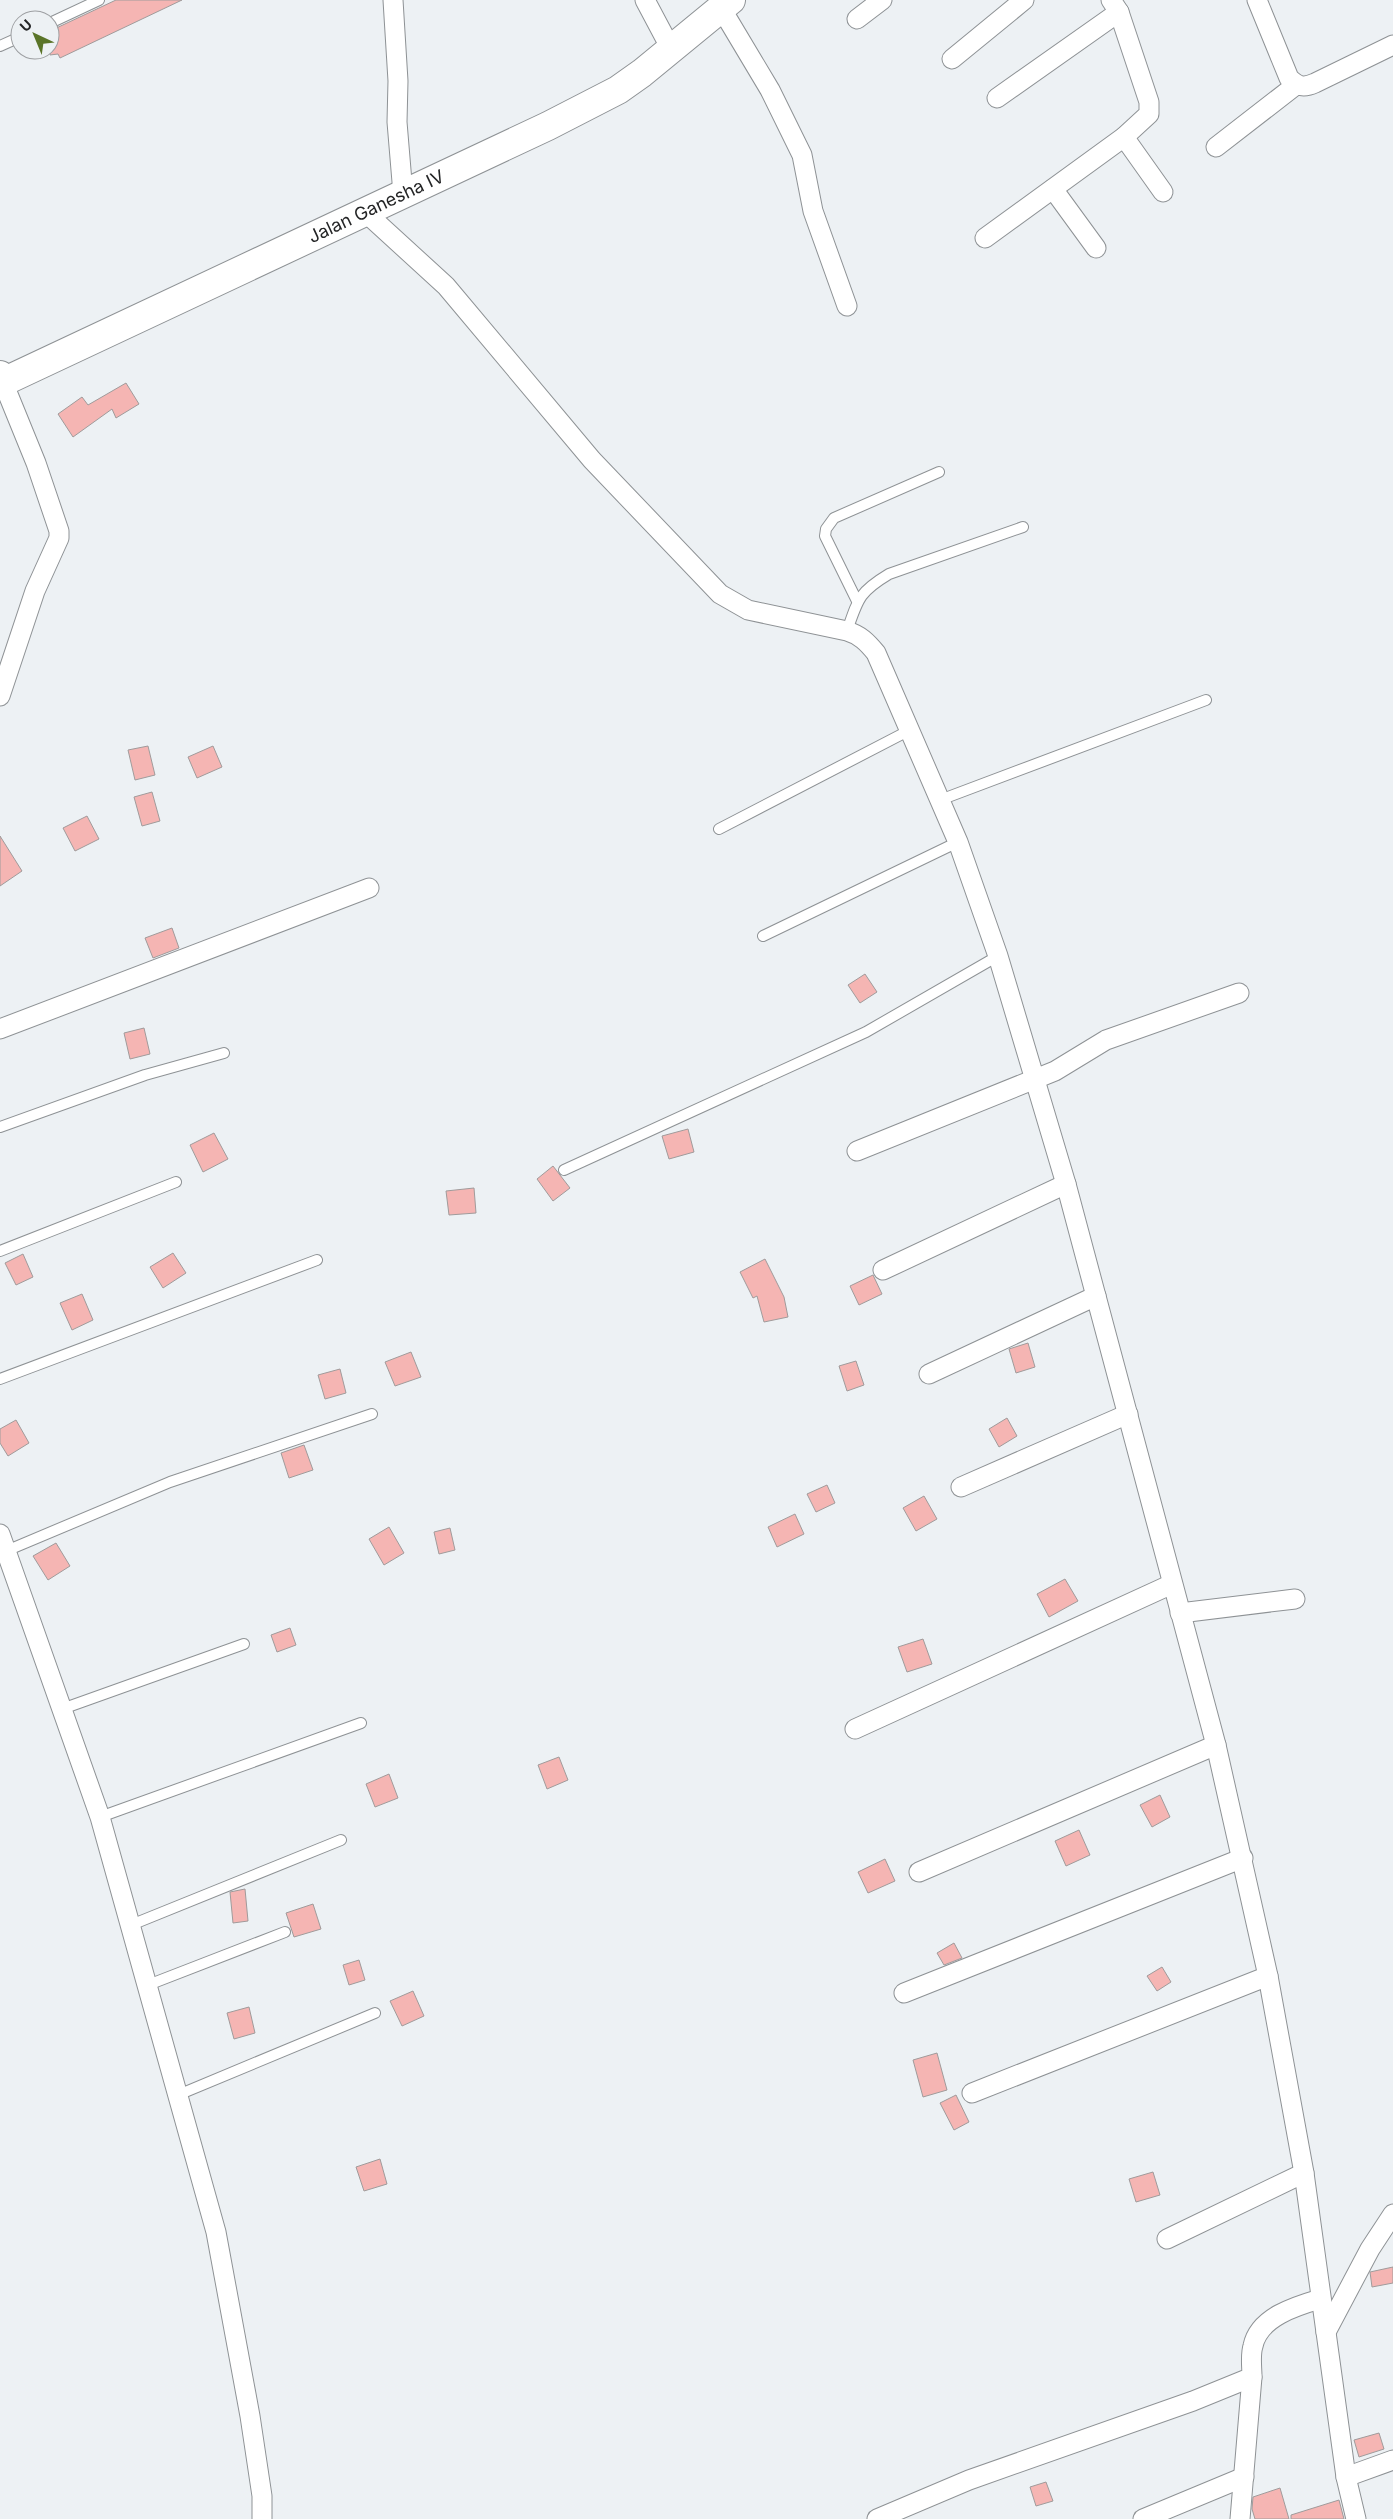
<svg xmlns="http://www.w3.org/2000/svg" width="1393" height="2519" font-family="Inter,sans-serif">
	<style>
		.building { fill: #f5b5b3; stroke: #a09b9b }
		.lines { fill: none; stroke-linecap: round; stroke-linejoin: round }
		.lane-casing { stroke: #8e9295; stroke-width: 12 }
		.street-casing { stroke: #8e9295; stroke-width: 21 }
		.secondary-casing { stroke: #8e9295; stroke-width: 30 }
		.lane { stroke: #fff; stroke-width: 10 }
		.street { stroke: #fff; stroke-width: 19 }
		.secondary { stroke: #fff; stroke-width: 28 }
		.labels { text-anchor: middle; stroke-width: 4.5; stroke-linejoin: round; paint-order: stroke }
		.street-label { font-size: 18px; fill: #242526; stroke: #edf1f4 }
	</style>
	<rect width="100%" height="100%" fill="#edf1f4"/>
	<g class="building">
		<path d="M 116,0 L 182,0 L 60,58 L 58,54 L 50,55 L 50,31 Z"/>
		<path d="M 126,383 L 139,404 L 116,418 L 112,409 L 73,437 L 58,414 L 82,397 L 88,405 Z"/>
		<path d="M 148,746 L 155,775 L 135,780 L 128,750 Z"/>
		<path d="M 213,746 L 222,767 L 197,778 L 188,757 Z"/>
		<path d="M 152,792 L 160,821 L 142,826 L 134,797 Z"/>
		<path d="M 87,816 L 99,839 L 75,851 L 63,828 Z"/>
		<path d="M 0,836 L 22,871 L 0,886 Z"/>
		<path d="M 172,928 L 179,948 L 153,958 L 145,938 Z"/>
		<path d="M 865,974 L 877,992 L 860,1003 L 848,985 Z"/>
		<path d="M 144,1028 L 150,1054 L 130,1059 L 124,1033 Z"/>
		<path d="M 688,1129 L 694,1152 L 669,1159 L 662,1136 Z"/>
		<path d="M 214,1133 L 228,1159 L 203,1172 L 190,1145 Z"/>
		<path d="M 553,1166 L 570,1188 L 553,1201 L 537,1179 Z"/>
		<path d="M 474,1188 L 476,1213 L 449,1215 L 446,1191 Z"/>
		<path d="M 173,1253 L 186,1273 L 163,1288 L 150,1267 Z"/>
		<path d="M 23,1254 L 33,1277 L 16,1285 L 5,1263 Z"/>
		<path d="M 765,1259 L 784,1297 L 788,1317 L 764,1322 L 757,1296 L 753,1298 L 740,1272 Z"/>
		<path d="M 873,1275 L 882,1294 L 859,1305 L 850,1286 Z"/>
		<path d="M 82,1294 L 93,1320 L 72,1330 L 60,1303 Z"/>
		<path d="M 1028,1343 L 1035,1367 L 1016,1373 L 1009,1349 Z"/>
		<path d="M 411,1352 L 421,1377 L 395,1386 L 385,1362 Z"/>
		<path d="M 856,1361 L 864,1385 L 847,1391 L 839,1366 Z"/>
		<path d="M 340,1369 L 346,1393 L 325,1399 L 318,1375 Z"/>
		<path d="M 1007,1418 L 1017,1436 L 999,1447 L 989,1429 Z"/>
		<path d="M 16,1420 L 29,1443 L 8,1456 L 0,1443 L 0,1429 Z"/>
		<path d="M 304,1445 L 313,1470 L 289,1478 L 281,1453 Z"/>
		<path d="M 827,1485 L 835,1503 L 816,1512 L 807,1494 Z"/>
		<path d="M 924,1496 L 937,1519 L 916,1531 L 903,1508 Z"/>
		<path d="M 795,1514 L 804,1534 L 777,1547 L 768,1527 Z"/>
		<path d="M 389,1527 L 404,1553 L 384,1565 L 369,1539 Z"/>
		<path d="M 450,1528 L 455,1550 L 439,1554 L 434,1532 Z"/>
		<path d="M 56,1543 L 70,1566 L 48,1580 L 33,1556 Z"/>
		<path d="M 1065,1579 L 1078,1601 L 1049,1617 L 1037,1594 Z"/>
		<path d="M 290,1628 L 296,1645 L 277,1652 L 271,1635 Z"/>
		<path d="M 923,1639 L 932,1664 L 907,1672 L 898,1647 Z"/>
		<path d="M 559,1757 L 568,1780 L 547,1789 L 538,1765 Z"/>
		<path d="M 389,1774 L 398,1798 L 375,1807 L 366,1784 Z"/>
		<path d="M 1160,1795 L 1170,1817 L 1152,1827 L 1140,1805 Z"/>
		<path d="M 1079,1830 L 1090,1855 L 1066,1866 L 1055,1841 Z"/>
		<path d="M 885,1859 L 895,1881 L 868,1893 L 858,1872 Z"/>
		<path d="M 245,1889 L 248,1921 L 233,1923 L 230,1892 Z"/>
		<path d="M 313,1904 L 321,1929 L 294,1937 L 286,1913 Z"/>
		<path d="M 954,1943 L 962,1958 L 944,1965 L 937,1953 Z"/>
		<path d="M 359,1960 L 365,1980 L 349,1985 L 343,1965 Z"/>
		<path d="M 1162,1967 L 1171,1982 L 1157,1991 L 1147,1976 Z"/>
		<path d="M 413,1991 L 424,2016 L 402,2026 L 390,2001 Z"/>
		<path d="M 249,2007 L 255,2033 L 234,2039 L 227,2013 Z"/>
		<path d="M 937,2053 L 947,2090 L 923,2097 L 913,2060 Z"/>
		<path d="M 956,2095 L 969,2122 L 954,2130 L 940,2103 Z"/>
		<path d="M 380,2159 L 387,2184 L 364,2191 L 356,2167 Z"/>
		<path d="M 1153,2172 L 1160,2195 L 1136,2202 L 1129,2179 Z"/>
		<path d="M 1393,2267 L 1393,2283 L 1372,2287 L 1370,2272 Z"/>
		<path d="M 1379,2433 L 1384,2449 L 1359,2457 L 1354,2440 Z"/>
		<path d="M 1046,2482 L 1053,2501 L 1036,2506 L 1030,2487 Z"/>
		<path d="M 1280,2488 L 1289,2519 L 1255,2519 L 1252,2509 L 1253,2497 Z"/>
		<path d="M 1339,2500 L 1344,2519 L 1291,2519 L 1291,2515 Z"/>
	</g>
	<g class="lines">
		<defs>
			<g id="lane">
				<path d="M 50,23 L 99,0"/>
				<path d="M 0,46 L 20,37"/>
				<path d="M 857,601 L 825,536 L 826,529 L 834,518 L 939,472"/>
				<path d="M 847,631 C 858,599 859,592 889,574 L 1023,527"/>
				<path d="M 940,800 L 1206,700"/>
				<path d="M 719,829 L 910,730"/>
				<path d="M 763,936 L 958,842"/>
				<path d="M 0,1127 L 145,1075 L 224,1053"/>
				<path d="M 564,1170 L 866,1032 L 998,956"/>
				<path d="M 0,1251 L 176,1182"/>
				<path d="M 0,1379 L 317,1260"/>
				<path d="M 6,1551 L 170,1482 L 372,1414"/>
				<path d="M 62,1709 L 244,1644"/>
				<path d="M 100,1817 L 361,1723"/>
				<path d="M 131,1925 L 341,1840"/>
				<path d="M 148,1985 L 285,1932"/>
				<path d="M 178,2095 L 375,2013"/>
			</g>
			<g id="street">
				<path d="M 393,0 L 398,81 L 397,122 L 403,194"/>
				<path d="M 645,0 L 671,49"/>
				<path d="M 1257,0 L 1289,78 C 1298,87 1304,88 1315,83 L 1393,45"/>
				<path d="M 721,8 L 770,90 L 802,155 L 813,211 L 847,306"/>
				<path d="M 857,19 L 882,0"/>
				<path d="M 952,59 L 1024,0"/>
				<path d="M 997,98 L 1119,12"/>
				<path d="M 1124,137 L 1163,192"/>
				<path d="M 1216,147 L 1296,85"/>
				<path d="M 1053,189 L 1096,248"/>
				<path d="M 364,211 L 446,286 L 592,460 L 720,594 L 748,610 L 847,631 C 860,635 867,642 876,653 L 958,842 L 998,956 L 1066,1184 L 1216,1745 L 1268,1976 L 1304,2173 L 1346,2477 L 1356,2519"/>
				<path d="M 985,238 L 1124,137 L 1149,114 L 1149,102 L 1119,12 L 1111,0"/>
				<path d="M 0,383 L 3,382 L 36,463 L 59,531 L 59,538 L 35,591 L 0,696"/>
				<path d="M 0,1029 L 369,888"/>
				<path d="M 857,1151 L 1055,1071 L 1106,1040 L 1239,993"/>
				<path d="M 883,1270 L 1066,1184"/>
				<path d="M 929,1374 L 1096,1296"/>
				<path d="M 961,1487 L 1128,1414"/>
				<path d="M 0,1534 L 100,1817 L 216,2232 L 250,2416 L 262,2496 L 262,2519"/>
				<path d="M 1180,1613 L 1295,1599"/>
				<path d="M 855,1729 L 1172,1584"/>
				<path d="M 919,1872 L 1216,1745"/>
				<path d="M 904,1993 L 1243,1858"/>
				<path d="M 972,2093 L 1268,1976"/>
				<path d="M 1167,2239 L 1304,2173"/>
				<path d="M 1326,2332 L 1370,2249 L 1393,2214"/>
				<path d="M 1346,2477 L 1393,2460"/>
				<path d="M 877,2519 L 969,2480 L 1193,2401 L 1252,2377 C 1252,2367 1250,2355 1253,2346 C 1259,2317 1296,2306 1320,2299"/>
				<path d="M 1143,2519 L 1244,2477"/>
				<path d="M 1240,2519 L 1252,2377"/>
			</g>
			<g id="secondary">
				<path id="s1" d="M 0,375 L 3,382 L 548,126 L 618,90 L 642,73 L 731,0"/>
			</g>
		</defs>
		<use href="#lane" class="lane-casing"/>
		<use href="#street" class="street-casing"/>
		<use href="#secondary" class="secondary-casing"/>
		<use href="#lane" class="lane"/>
		<use href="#street" class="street"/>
		<use href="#secondary" class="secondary"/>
	</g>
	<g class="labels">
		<g class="street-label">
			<text dy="6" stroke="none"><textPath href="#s1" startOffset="420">Jalan Ganesha IV</textPath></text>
		</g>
	</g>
	<g transform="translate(35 35) rotate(316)"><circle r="24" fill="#edf1f4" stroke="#9d9fa2"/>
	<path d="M0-4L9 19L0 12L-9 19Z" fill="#5a7428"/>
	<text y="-8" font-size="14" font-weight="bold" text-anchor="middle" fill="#242526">U</text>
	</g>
</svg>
